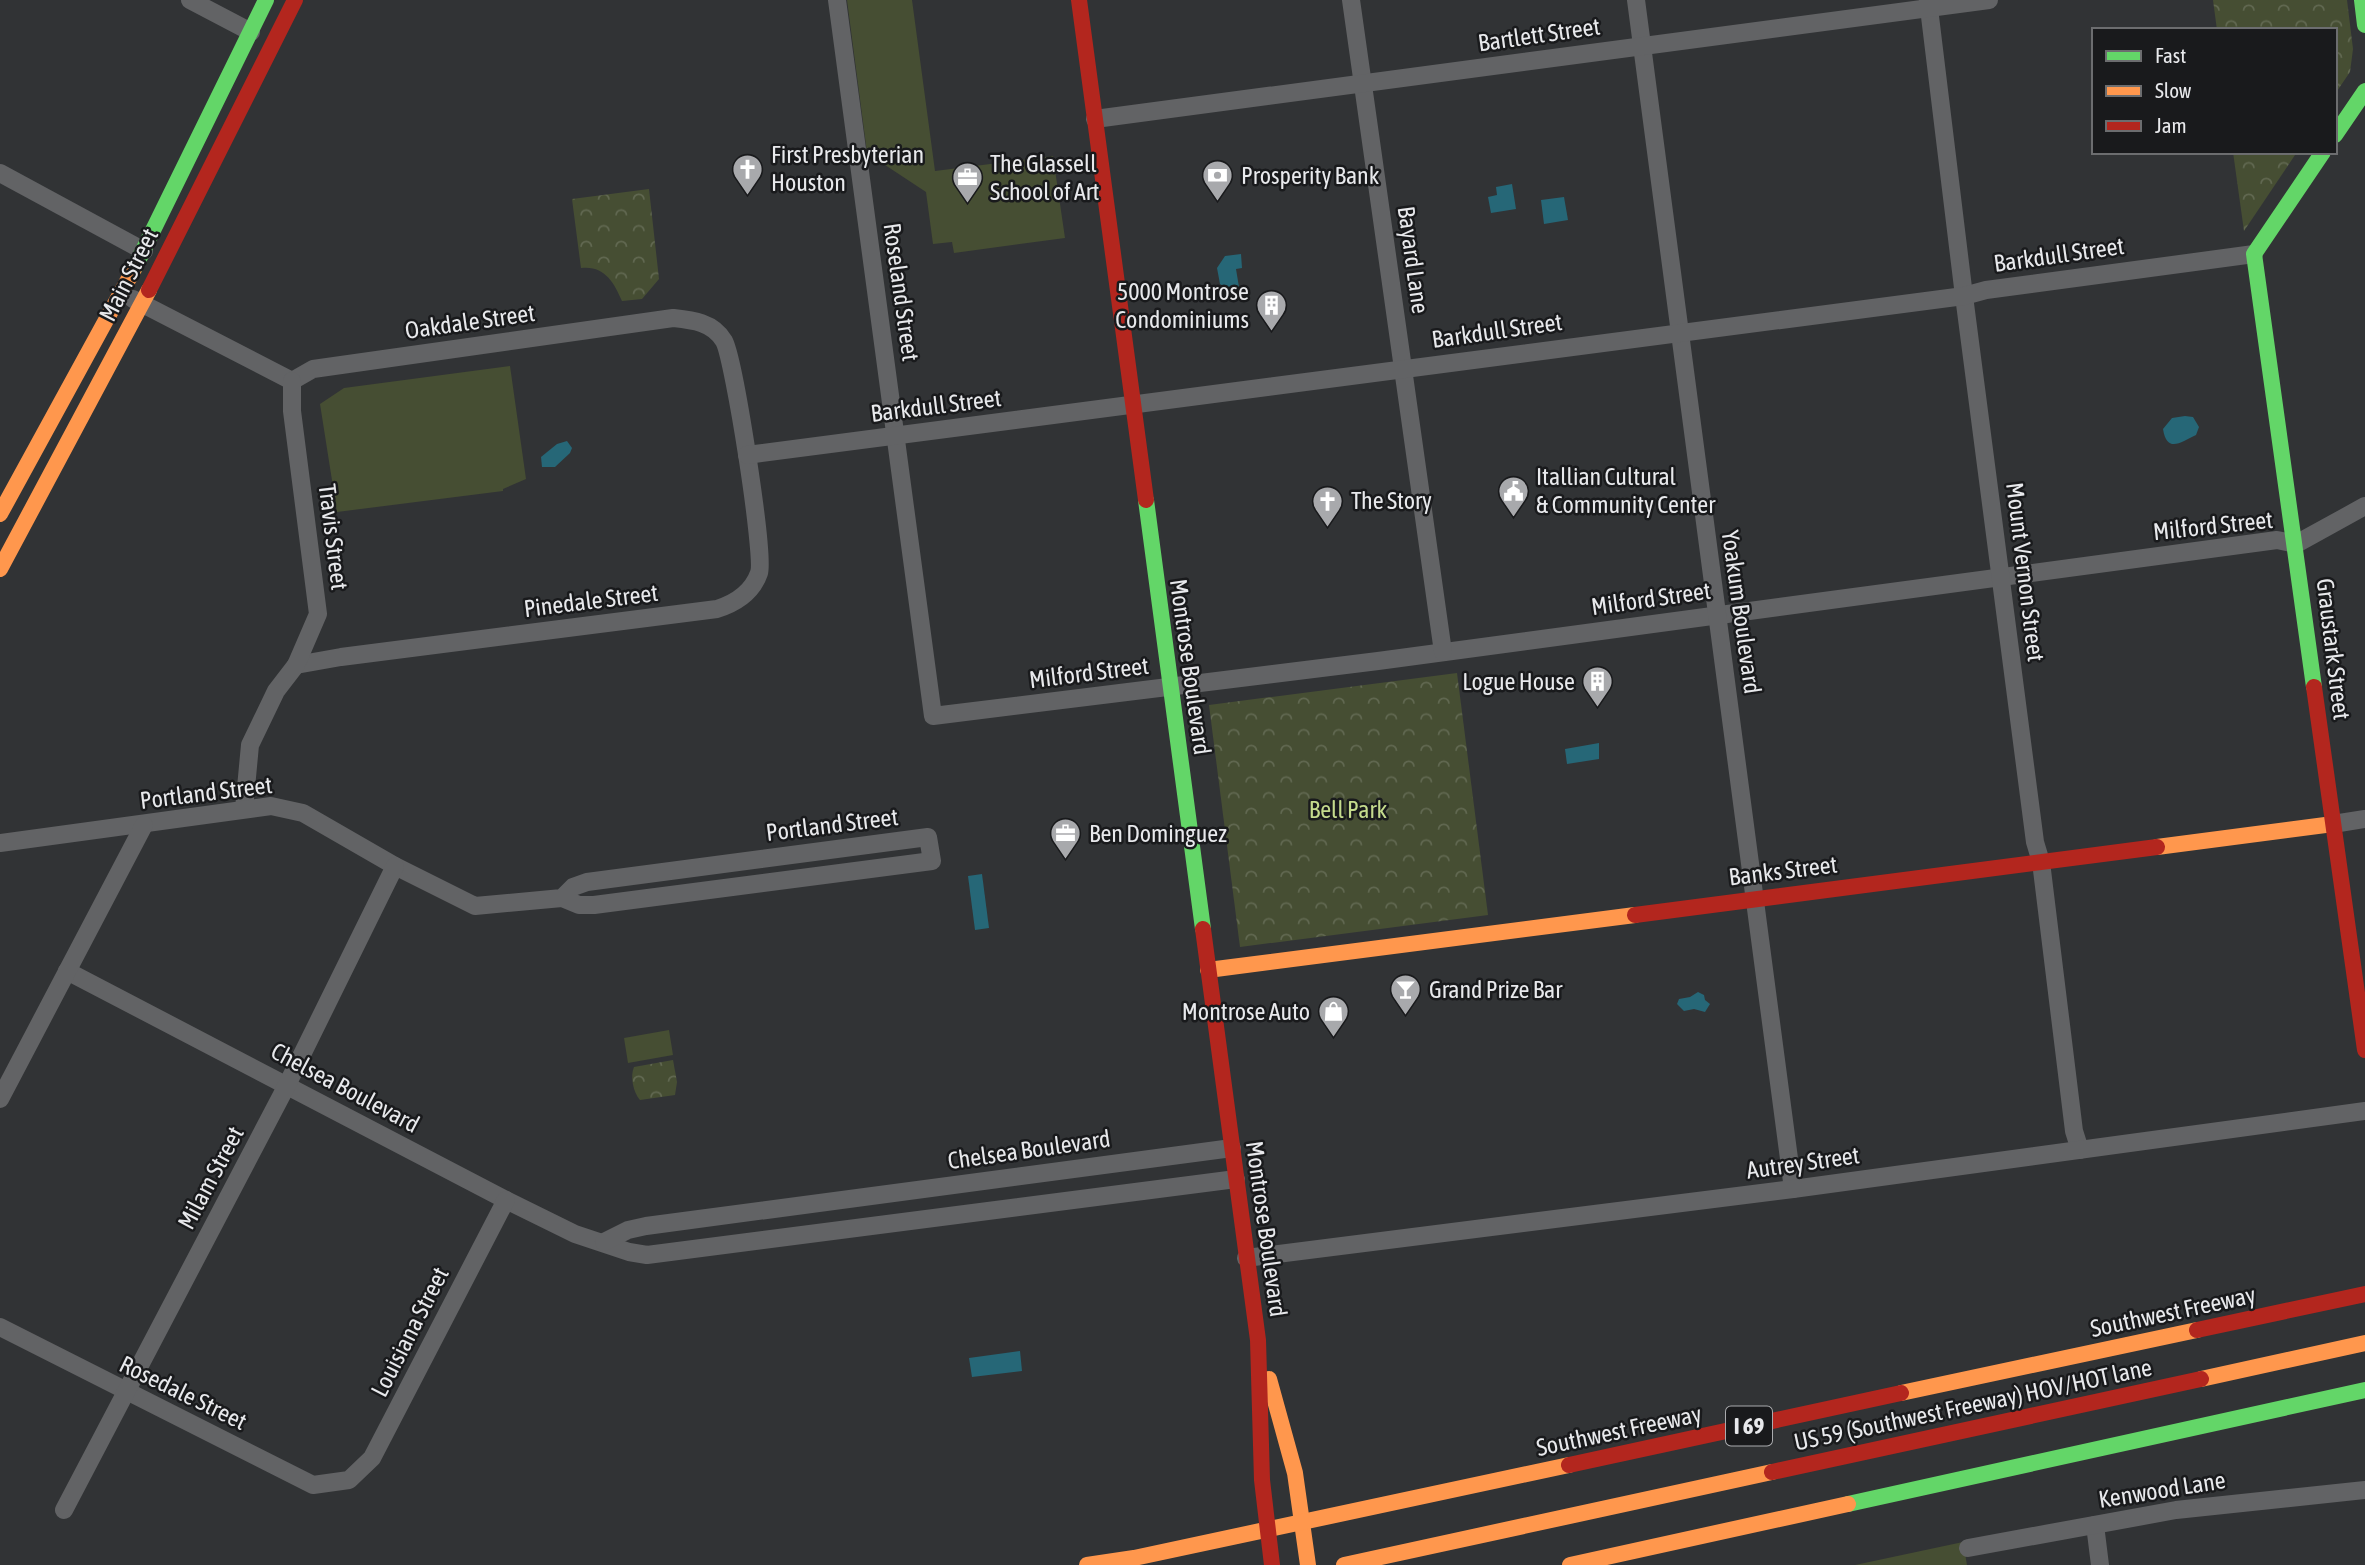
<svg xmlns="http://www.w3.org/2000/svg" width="2365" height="1565" font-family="'Asap Condensed',sans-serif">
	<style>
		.green { fill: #464e33 }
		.park { fill: url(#park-crowns) }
		.water { fill: #266777 }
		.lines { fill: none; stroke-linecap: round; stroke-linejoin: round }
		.street { stroke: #626365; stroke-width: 18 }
		.fast { stroke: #63d668; stroke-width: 16 }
		.slow { stroke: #ff974d; stroke-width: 16 }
		.jam { stroke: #b3261e; stroke-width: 16 }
		.labels { text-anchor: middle; stroke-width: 5; stroke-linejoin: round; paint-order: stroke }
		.shield { fill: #191a1c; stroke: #aaabae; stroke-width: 2 }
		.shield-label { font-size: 23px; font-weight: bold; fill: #e8e9ec }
		.street-label { font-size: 24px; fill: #e8e9ec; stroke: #191a1c }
		.poi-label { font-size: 24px; fill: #e8e9ec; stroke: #191a1c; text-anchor: start }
		.park-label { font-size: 24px; fill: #c5db8d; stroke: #191a1c }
	</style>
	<defs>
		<pattern id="park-crowns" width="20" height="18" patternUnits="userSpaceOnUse" patternTransform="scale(1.75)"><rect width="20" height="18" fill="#464e33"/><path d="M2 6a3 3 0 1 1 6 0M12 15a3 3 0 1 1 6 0" fill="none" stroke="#616851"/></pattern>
	</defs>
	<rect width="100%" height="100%" fill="#313335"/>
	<g class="green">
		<path d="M 847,0 L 912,0 L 935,171 L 1053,156 L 1065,238 L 954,253 L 952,242 L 933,244 L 926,192 L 876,159 L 868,160 Z"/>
		<path d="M 510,366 L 526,479 L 503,489 L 503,491 L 337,512 L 320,404 L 344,388 Z"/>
		<path d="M 669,1030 L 673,1055 L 628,1063 L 624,1038 Z"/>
		<path d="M 1963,1542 L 1967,1565 L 1855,1565 Z"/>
	</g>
	<g class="park">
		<path d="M 2213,0 L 2347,0 L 2353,49 L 2350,72 L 2335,94 L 2335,30 L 2217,30 Z"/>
		<path d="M 2233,152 L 2297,152 L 2244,231 Z"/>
		<path d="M 649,189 L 659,279 L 642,299 L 622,301 C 614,282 604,265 581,268 L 572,199 Z"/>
		<path d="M 1457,673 L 1488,915 L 1240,947 L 1209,705 Z"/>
		<path d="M 673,1060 L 677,1082 L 675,1095 L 640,1100 C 633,1092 630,1076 634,1067 Z"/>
	</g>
	<g class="water">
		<path d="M 1512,184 L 1516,209 L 1491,213 L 1488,197 L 1497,195 L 1496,187 Z"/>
		<path d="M 1564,197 L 1568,220 L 1544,224 L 1541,200 Z"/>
		<path d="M 1241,254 L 1242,268 L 1236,269 L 1240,293 L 1235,293 L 1220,284 L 1217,268 L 1225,256 Z"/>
		<path d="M 2185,416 L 2193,417 L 2199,427 L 2196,435 C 2181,442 2167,454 2163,429 L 2172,418 Z"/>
		<path d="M 567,441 L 572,448 L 570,453 L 555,467 L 542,467 L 541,457 L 557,444 Z"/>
		<path d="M 1599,743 L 1599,759 L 1567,764 L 1565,749 Z"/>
		<path d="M 982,874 L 989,928 L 975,930 L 968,876 Z"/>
		<path d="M 1698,992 L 1704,995 L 1705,1000 L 1710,1004 L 1705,1012 L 1694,1009 L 1684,1011 L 1677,1004 L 1679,999 L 1690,997 Z"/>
		<path d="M 1020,1351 L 1022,1371 L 972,1377 L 969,1358 Z"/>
	</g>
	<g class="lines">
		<g class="street">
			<path d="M 190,0 L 251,32"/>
			<path d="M 837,0 L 933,716 L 1378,661 L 2277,540 L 2296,544 L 2365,506"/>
			<path d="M 1351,0 L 1443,652"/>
			<path d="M 1636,0 L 1793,1189"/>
			<path d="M 1928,0 L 1964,296 L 2035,842 L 2041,862 L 2074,1131 L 2080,1150"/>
			<path d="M 1095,119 L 1989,0"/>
			<path d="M 0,173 L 144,251"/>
			<path d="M 133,299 L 292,381"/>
			<path d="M 292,381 L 313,369 L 673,318 C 692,320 713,322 724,341 C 734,359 765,556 759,573 C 752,593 736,603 717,609 L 341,657 L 296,665"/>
			<path d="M 747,455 L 1964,296 L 1986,290 L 2254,254"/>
			<path d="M 244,809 L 250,745 L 276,691 L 296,665 L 318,614 L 292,411 L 292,381"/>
			<path d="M 2333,824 L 2365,819"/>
			<path d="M 0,843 L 271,806 L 303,813 L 395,866 L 475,906 L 562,898 L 579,905 L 594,905 L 932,861 L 928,837 L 587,882 L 573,887 L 562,898"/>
			<path d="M 67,971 L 506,1200 L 575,1234 L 629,1252 L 647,1255 L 1236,1179"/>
			<path d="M 0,1099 L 144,825"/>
			<path d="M 604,1242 L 628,1230 L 646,1226 L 1232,1148"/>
			<path d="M 1246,1258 L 1793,1189 L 2365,1111"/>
			<path d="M 0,1327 L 313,1485 L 349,1480 L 372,1458 L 506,1200"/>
			<path d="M 64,1510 L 287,1085 L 395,866"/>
			<path d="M 2095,1525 L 2100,1565"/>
			<path d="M 1968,1548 L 2176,1510 L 2365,1490"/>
		</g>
		<g class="fast">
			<path d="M 2362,0 L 2365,25"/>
			<path d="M 2335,135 L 2365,91"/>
			<path d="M 134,269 L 266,0"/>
			<path d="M 1146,500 L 1203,929"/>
			<path d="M 2314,687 L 2254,254 L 2323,152"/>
			<path d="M 1848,1504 L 2365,1390"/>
		</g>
		<g class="slow">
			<path d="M 0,514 L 134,269"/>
			<path d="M 0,569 L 149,290"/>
			<path d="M 2157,847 L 2333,824"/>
			<path d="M 1208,970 L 1635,915"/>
			<path d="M 1269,1379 L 1295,1473 L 1308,1565"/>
			<path d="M 2201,1379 L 2365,1343"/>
			<path d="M 1901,1393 L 2197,1330"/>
			<path d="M 1087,1565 L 1134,1558 L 1569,1465"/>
			<path d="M 1344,1565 L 1772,1472"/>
			<path d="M 1570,1565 L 1848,1504"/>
		</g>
		<g class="jam">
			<path d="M 1079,0 L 1146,500"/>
			<path d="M 149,290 L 295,0"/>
			<path d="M 2314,687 L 2365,1050"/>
			<path d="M 1635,915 L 2157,847"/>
			<path d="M 1203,929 L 1258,1340 L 1262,1480 L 1272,1565"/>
			<path d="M 2197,1330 L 2365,1294"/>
			<path d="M 1569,1465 L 1901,1393"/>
			<path d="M 1772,1472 L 2201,1379"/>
		</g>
	</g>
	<defs>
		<symbol id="church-pin" viewBox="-11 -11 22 30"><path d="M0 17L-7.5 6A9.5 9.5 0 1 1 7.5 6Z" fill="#a8a9ac" stroke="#191a1c"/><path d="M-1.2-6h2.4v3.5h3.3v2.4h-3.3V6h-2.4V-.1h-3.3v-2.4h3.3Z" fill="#fff"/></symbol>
		<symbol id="bank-pin" viewBox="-11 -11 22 30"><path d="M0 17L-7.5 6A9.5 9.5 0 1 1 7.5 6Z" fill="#a8a9ac" stroke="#191a1c"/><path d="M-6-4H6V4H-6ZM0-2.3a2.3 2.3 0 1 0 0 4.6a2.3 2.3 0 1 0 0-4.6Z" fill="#fff"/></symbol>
		<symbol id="office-pin" viewBox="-11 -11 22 30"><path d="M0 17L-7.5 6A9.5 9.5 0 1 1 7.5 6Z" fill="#a8a9ac" stroke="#191a1c"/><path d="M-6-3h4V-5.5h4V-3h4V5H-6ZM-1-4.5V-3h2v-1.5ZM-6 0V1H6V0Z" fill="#fff"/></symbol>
		<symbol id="building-pin" viewBox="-11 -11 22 30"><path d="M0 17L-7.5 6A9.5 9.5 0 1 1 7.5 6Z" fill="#a8a9ac" stroke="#191a1c"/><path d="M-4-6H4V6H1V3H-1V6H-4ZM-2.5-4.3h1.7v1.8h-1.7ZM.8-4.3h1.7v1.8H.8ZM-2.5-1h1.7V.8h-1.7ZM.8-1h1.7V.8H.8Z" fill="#fff"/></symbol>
		<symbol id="civic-pin" viewBox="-11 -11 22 30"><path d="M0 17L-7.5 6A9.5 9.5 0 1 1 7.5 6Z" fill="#a8a9ac" stroke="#191a1c"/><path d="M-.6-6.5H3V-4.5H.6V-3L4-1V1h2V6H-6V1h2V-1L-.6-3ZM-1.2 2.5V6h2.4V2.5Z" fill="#fff"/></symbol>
		<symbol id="bar-pin" viewBox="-11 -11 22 30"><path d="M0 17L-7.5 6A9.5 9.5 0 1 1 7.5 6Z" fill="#a8a9ac" stroke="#191a1c"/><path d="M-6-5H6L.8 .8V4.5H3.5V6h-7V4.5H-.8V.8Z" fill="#fff"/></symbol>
		<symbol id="shop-pin" viewBox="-11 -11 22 30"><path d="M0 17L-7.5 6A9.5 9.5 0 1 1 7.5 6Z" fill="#a8a9ac" stroke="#191a1c"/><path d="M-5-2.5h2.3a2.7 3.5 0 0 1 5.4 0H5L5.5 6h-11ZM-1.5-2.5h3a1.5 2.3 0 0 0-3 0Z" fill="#fff"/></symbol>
	</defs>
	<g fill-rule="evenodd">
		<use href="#church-pin" x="730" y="152" width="35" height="47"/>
		<use href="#bank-pin" x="1200" y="158" width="35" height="47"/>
		<use href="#office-pin" x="950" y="160" width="35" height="47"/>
		<use href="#building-pin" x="1254" y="288" width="35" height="47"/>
		<use href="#civic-pin" x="1496" y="474" width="35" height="47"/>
		<use href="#church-pin" x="1310" y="484" width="35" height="47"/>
		<use href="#building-pin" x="1580" y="664" width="35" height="47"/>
		<use href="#office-pin" x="1048" y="816" width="35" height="47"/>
		<use href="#bar-pin" x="1388" y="972" width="35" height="47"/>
		<use href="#shop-pin" x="1316" y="994" width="35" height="47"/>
	</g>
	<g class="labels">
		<rect class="shield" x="1726" y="1406.5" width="46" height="39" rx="5"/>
		<g class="shield-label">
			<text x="1749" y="1434">I 69</text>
		</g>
		<g class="street-label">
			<text transform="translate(1539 35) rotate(-8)" y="8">Bartlett Street</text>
			<text transform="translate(2059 255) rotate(-8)" y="8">Barkdull Street</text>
			<text transform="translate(1413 260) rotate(82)" y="8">Bayard Lane</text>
			<text transform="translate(129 275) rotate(-63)" y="8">Main Street</text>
			<text transform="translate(901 292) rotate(82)" y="8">Roseland Street</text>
			<text transform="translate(470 322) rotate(-8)" y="8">Oakdale Street</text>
			<text transform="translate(1497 331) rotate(-8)" y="8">Barkdull Street</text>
			<text transform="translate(936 406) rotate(-7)" y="8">Barkdull Street</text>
			<text transform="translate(2213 526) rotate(-6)" y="8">Milford Street</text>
			<text transform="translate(333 537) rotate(83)" y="8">Travis Street</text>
			<text transform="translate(2025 572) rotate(83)" y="8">Mount Vernon Street</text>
			<text transform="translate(1651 599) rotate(-8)" y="8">Milford Street</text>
			<text transform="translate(591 601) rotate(-7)" y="8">Pinedale Street</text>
			<text transform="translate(1741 612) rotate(82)" y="8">Yoakum Boulevard</text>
			<text transform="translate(2333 649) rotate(83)" y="8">Graustark Street</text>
			<text transform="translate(1190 667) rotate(82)" y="8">Montrose Boulevard</text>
			<text transform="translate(1089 673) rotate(-7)" y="8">Milford Street</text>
			<text transform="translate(206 793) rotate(-7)" y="8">Portland Street</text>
			<text transform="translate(832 825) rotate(-7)" y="8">Portland Street</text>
			<text transform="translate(1783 871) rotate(-7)" y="8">Banks Street</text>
			<text transform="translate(345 1088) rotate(28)" y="8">Chelsea Boulevard</text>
			<text transform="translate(1029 1150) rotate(-8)" y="8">Chelsea Boulevard</text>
			<text transform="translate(1803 1163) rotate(-8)" y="8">Autrey Street</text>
			<text transform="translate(211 1178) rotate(-62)" y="8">Milam Street</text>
			<text transform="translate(1266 1229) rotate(82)" y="8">Montrose Boulevard</text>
			<text transform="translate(2173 1312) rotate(-12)" y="8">Southwest Freeway</text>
			<text transform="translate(410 1332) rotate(-63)" y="8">Louisiana Street</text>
			<text transform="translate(183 1393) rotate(26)" y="8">Rosedale Street</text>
			<text transform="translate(1973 1405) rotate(-12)" y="8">US 59 (Southwest Freeway) HOV/HOT lane</text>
			<text transform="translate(1619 1431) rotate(-12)" y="8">Southwest Freeway</text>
			<text transform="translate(2162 1490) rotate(-9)" y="8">Kenwood Lane</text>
		</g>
		<g class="poi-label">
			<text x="771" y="163">First Presbyterian<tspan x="771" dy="28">Houston</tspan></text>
			<text x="990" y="172">The Glassell<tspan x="990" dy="28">School of Art</tspan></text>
			<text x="1241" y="184">Prosperity Bank</text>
			<text x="1249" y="300" text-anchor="end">5000 Montrose<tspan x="1249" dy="28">Condominiums</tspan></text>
			<text x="1536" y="485">Itallian Cultural<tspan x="1536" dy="28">&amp; Community Center</tspan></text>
			<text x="1351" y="509">The Story</text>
			<text x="1575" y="690" text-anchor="end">Logue House</text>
			<text x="1089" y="842">Ben Dominguez</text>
			<text x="1429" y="998">Grand Prize Bar</text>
			<text x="1310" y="1020" text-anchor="end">Montrose Auto</text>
		</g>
		<g class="park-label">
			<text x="1348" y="818">Bell Park</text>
		</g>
	</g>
	<rect x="2092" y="28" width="245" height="126" fill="#191a1c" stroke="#6c6d6f" stroke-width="2"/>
	<rect x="2106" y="51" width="35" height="10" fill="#63d668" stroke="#6c6d6f" stroke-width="2"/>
	<text x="2155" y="63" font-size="21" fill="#e8e9ec">Fast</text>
	<rect x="2106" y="86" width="35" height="10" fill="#ff974d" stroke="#6c6d6f" stroke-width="2"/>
	<text x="2155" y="98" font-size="21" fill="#e8e9ec">Slow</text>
	<rect x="2106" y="121" width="35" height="10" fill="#b3261e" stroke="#6c6d6f" stroke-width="2"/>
	<text x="2155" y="133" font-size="21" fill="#e8e9ec">Jam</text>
</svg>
